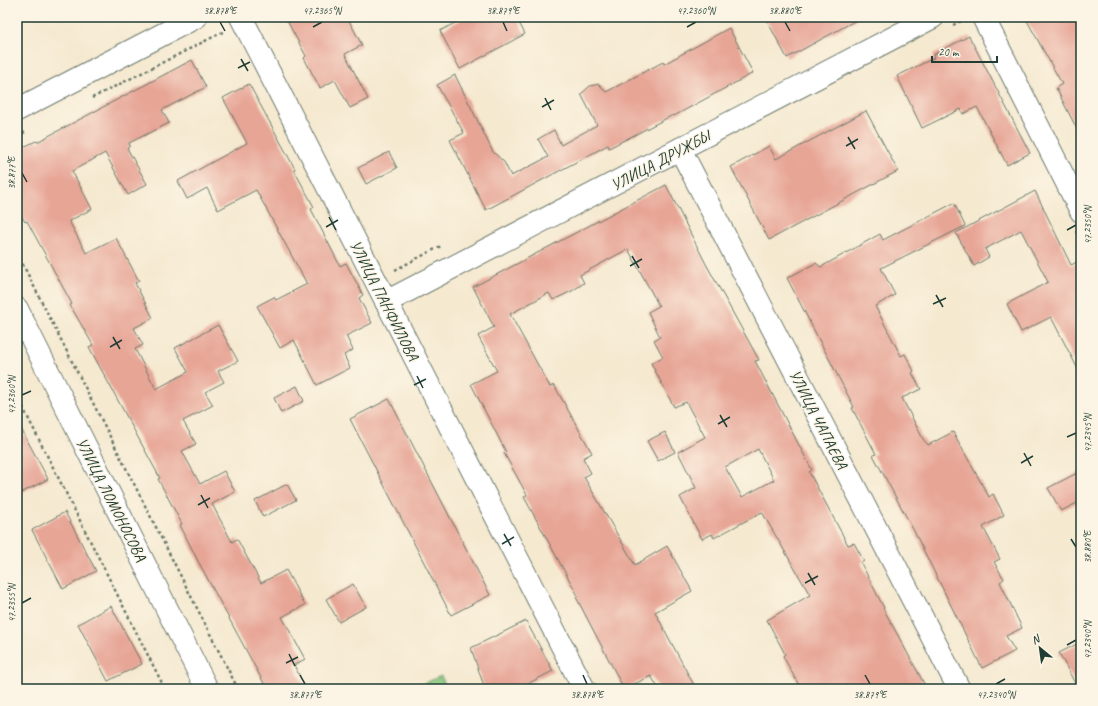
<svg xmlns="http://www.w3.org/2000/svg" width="1098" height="706" font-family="Caveat,sans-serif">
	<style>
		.green { fill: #8ac980; stroke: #54835a }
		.building { fill: #e7a596; fill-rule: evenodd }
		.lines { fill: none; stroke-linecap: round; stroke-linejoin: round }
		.street-casing { stroke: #6a796b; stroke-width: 24 }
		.secondary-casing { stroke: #6a796b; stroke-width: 24 }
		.path { stroke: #6a796b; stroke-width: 2.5; stroke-dasharray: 3 3; stroke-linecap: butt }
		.street { stroke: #fff; stroke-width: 22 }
		.secondary { stroke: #fff; stroke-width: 22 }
		.ticks { fill: none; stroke: #1f3d34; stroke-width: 1.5 }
		.labels { text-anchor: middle; stroke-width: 3; stroke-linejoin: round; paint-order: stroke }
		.street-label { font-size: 16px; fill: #1f3d34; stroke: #fcf5e5 }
		.neatline { fill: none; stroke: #1f3d34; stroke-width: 1.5 }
		.ticks-label { font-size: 10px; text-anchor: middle; fill: #1f3d34 }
	</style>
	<rect width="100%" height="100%" fill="#fcf5e5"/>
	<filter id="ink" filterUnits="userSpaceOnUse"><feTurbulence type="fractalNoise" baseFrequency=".025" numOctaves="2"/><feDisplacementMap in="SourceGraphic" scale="8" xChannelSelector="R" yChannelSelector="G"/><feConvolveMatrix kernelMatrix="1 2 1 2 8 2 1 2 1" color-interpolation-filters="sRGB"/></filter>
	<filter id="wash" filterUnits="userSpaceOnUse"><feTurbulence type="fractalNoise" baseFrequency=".012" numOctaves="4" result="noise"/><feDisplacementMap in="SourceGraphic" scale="16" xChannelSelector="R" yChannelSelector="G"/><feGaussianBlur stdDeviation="0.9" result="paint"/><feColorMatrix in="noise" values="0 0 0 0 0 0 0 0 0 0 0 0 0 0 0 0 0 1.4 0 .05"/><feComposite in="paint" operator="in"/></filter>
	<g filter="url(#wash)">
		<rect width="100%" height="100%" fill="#f5e9d0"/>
		<path class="green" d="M 441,676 L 447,689 L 411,689 Z"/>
		<g id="blocks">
			<g class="building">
				<path d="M 285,17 L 347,17 L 362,45 L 345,54 L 368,99 L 350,108 L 335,80 L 320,88 L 304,58 L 306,56 Z"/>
				<path d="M 466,17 L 516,17 L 525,34 L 460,69 L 440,31 Z"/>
				<path d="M 765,17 L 862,17 L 787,58 Z"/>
				<path d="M 1025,17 L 1081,17 L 1081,137 L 1056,88 L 1062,84 Z"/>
				<path d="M 729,28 L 753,73 L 674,116 L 673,115 L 609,148 L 608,145 L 486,210 L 450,140 L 464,133 L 437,85 L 455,75 L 493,152 L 504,162 L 511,176 L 548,157 L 538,139 L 554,130 L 561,145 L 597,125 L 581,94 L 590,86 L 599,84 L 606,92 L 663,62 L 664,64 Z"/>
				<path d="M 969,36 L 1030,153 L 1007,165 L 977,107 L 963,114 L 961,109 L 922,128 L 897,76 L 934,58 L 933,55 Z"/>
				<path d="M 192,60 L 206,87 L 162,110 L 169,123 L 129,143 L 130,146 L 127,148 L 147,184 L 128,195 L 105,153 L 72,171 L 92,209 L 69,221 L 86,253 L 116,238 L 139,281 L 135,283 L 153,318 L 134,328 L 143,345 L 135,349 L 156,389 L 188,372 L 175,348 L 218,325 L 238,361 L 218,371 L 224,382 L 205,392 L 213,405 L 183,421 L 196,444 L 182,451 L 200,484 L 224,471 L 235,492 L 212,504 L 232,542 L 237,539 L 261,583 L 286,570 L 305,605 L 282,617 L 305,659 L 294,665 L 306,689 L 267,689 L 198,561 L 180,525 L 182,524 L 158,479 L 160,478 L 89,347 L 93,345 L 70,305 L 72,304 L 27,221 L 25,222 L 17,208 L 17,150 L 36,141 L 37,142 Z"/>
				<path d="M 249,84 L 295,169 L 294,170 L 314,207 L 311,209 L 340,266 L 346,263 L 363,295 L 359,298 L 372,323 L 346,336 L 353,350 L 344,355 L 350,368 L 317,385 L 294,340 L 280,348 L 257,306 L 274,297 L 276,300 L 307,284 L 256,190 L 218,210 L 207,188 L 187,199 L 178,181 L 247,143 L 223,98 Z"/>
				<path d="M 866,111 L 898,171 L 769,240 L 731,167 L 769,146 L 776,159 Z"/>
				<path d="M 389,152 L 397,168 L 366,184 L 358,168 Z"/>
				<path d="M 666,185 L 706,264 L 759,360 L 755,361 L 812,470 L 809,472 L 848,545 L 854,543 L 864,561 L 861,563 L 884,608 L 883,608 L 927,689 L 801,689 L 783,656 L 785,654 L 767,620 L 810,595 L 762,512 L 714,538 L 712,534 L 702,539 L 680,497 L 696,488 L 678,452 L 705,437 L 686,402 L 674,407 L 651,363 L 663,357 L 654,340 L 660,337 L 648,312 L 659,306 L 628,249 L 580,275 L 584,283 L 572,291 L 553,300 L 549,293 L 510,314 L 550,387 L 554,385 L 592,453 L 583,458 L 591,473 L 584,477 L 635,565 L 667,546 L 692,591 L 655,612 L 696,689 L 659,689 L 651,676 L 624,689 L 576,597 L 578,596 L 524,497 L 527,495 L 504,453 L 506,452 L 471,384 L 497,371 L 478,336 L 494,327 L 473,287 ZM 758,449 L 774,480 L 742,497 L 725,467 Z"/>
				<path d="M 1035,191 L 1071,265 L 1081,260 L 1081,375 L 1051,317 L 1021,332 L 1007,304 L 1048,282 L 1021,230 L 985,249 L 989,257 L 974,266 L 956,233 Z"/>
				<path d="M 954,203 L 965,226 L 881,268 L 895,295 L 875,306 L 901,356 L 905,354 L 914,371 L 912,373 L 921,389 L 902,398 L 923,439 L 928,445 L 953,432 L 989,497 L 993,494 L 1004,515 L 983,527 L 1000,559 L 994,562 L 1004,579 L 1000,582 L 1022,628 L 1006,636 L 1015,651 L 982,668 L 914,531 L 873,455 L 876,454 L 852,408 L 854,407 L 787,278 L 816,263 L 821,267 L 880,234 L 883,240 Z"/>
				<path d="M 297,386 L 304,401 L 281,413 L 274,398 Z"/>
				<path d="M 389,399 L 490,595 L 451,615 L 350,419 Z"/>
				<path d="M 17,421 L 48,479 L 17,495 Z"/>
				<path d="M 665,432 L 675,452 L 658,461 L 647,441 Z"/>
				<path d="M 1081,471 L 1081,501 L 1061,511 L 1048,488 Z"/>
				<path d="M 287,484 L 296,500 L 263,517 L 255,501 Z"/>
				<path d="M 65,512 L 96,571 L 63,589 L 32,530 Z"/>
				<path d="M 353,584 L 366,607 L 339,622 L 326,599 Z"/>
				<path d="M 111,606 L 142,664 L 108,681 L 78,624 Z"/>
				<path d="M 526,621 L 553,671 L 517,689 L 485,689 L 471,648 Z"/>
				<path d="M 1081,642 L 1081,689 L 1078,689 L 1059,653 Z"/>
			</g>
		</g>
	</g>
	<g filter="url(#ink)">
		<use href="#blocks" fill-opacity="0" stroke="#6a796b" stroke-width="1"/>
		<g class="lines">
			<defs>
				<g id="street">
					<path d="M 241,17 L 584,689"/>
					<path d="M 983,17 L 1081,211"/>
					<path d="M 17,110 L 196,17"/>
					<path d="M 680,149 L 959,689"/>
					<path d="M 386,302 L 933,17"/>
				</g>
				<path id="secondary" d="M 17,309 L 207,689"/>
			</defs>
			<use href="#street" class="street-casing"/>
			<use href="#secondary" class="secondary-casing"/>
			<g class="path">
				<path d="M 953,25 L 963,20"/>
				<path d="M 92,98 L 223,32"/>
				<path d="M 17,136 L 25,132"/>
				<path d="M 1076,231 L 1081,242"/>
				<path d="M 17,253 L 238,689"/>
				<path d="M 395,270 L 441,246"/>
				<path d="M 17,396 L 165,689"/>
			</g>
			<use href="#street" class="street"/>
			<use href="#secondary" class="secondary"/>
		</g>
	</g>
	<path class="ticks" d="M 220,22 L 225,31M 503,22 L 507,31M 785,22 L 790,31M 313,27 L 322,22M 687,27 L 696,22M 241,59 L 248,71M 238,68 L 250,62M 545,98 L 551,110M 542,107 L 554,100M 848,137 L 855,149M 846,146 L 858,139M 22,173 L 27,182M 329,217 L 336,230M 326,227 L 338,220M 1067,230 L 1076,225M 632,256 L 639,268M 630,266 L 642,259M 936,295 L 943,307M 933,304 L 946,298M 113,337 L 120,349M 110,347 L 122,340M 417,376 L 423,388M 414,385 L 426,379M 22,395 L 31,391M 720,415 L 727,427M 718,424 L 730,417M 1067,437 L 1076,433M 1024,453 L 1031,466M 1021,463 L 1033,456M 201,495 L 208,508M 198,505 L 210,498M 504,534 L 511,546M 1071,539 L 1076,547M 502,544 L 514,537M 808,573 L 815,585M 805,583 L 818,576M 22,603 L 31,598M 1067,645 L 1076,640M 289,654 L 295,666M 286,663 L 298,657M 300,675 L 305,684M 583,675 L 587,684M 865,675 L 870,684M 996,684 L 1005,679"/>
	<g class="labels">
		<g class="street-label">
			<text transform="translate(660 160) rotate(-28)" y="6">УЛИЦА ДРУЖБЫ</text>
			<text transform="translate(385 300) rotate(63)" y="6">УЛИЦА ПАНФИЛОВА</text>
			<text transform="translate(819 419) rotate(63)" y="6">УЛИЦА ЧАПАЕВА</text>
			<text transform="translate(112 499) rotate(63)" y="6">УЛИЦА ЛОМОНОСОВА</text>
		</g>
	</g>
	<rect width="1098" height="706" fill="none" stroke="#fcf5e5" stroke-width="44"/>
	<g transform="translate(1040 648) rotate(331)" stroke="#fcf5e5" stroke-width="3" paint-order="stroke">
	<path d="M0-3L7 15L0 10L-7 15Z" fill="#1f3d34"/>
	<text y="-6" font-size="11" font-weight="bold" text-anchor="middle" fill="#1f3d34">N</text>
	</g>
	<path d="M932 56v6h65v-6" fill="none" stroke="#1f3d34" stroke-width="2"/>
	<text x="938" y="56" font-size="12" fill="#1f3d34" stroke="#fcf5e5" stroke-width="3" paint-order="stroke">20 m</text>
	<rect x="22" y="22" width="1054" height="662" class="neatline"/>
	<g class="ticks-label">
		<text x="220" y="14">38.878°E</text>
		<text x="322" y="14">47.2365°N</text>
		<text x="503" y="14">38.879°E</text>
		<text x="696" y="14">47.2360°N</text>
		<text x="785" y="14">38.880°E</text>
		<text transform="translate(11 173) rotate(-90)" y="4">38.877°E</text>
		<text transform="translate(1087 225) rotate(-90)" y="4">47.2350°N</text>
		<text transform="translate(11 395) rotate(-90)" y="4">47.2360°N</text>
		<text transform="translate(1087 433) rotate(-90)" y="4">47.2345°N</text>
		<text transform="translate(1087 547) rotate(-90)" y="4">38.880°E</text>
		<text transform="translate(11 603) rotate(-90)" y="4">47.2355°N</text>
		<text transform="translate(1087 640) rotate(-90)" y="4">47.2340°N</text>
		<text x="305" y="698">38.877°E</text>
		<text x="587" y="698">38.878°E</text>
		<text x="870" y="698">38.879°E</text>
		<text x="996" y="698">47.2340°N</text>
	</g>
</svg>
